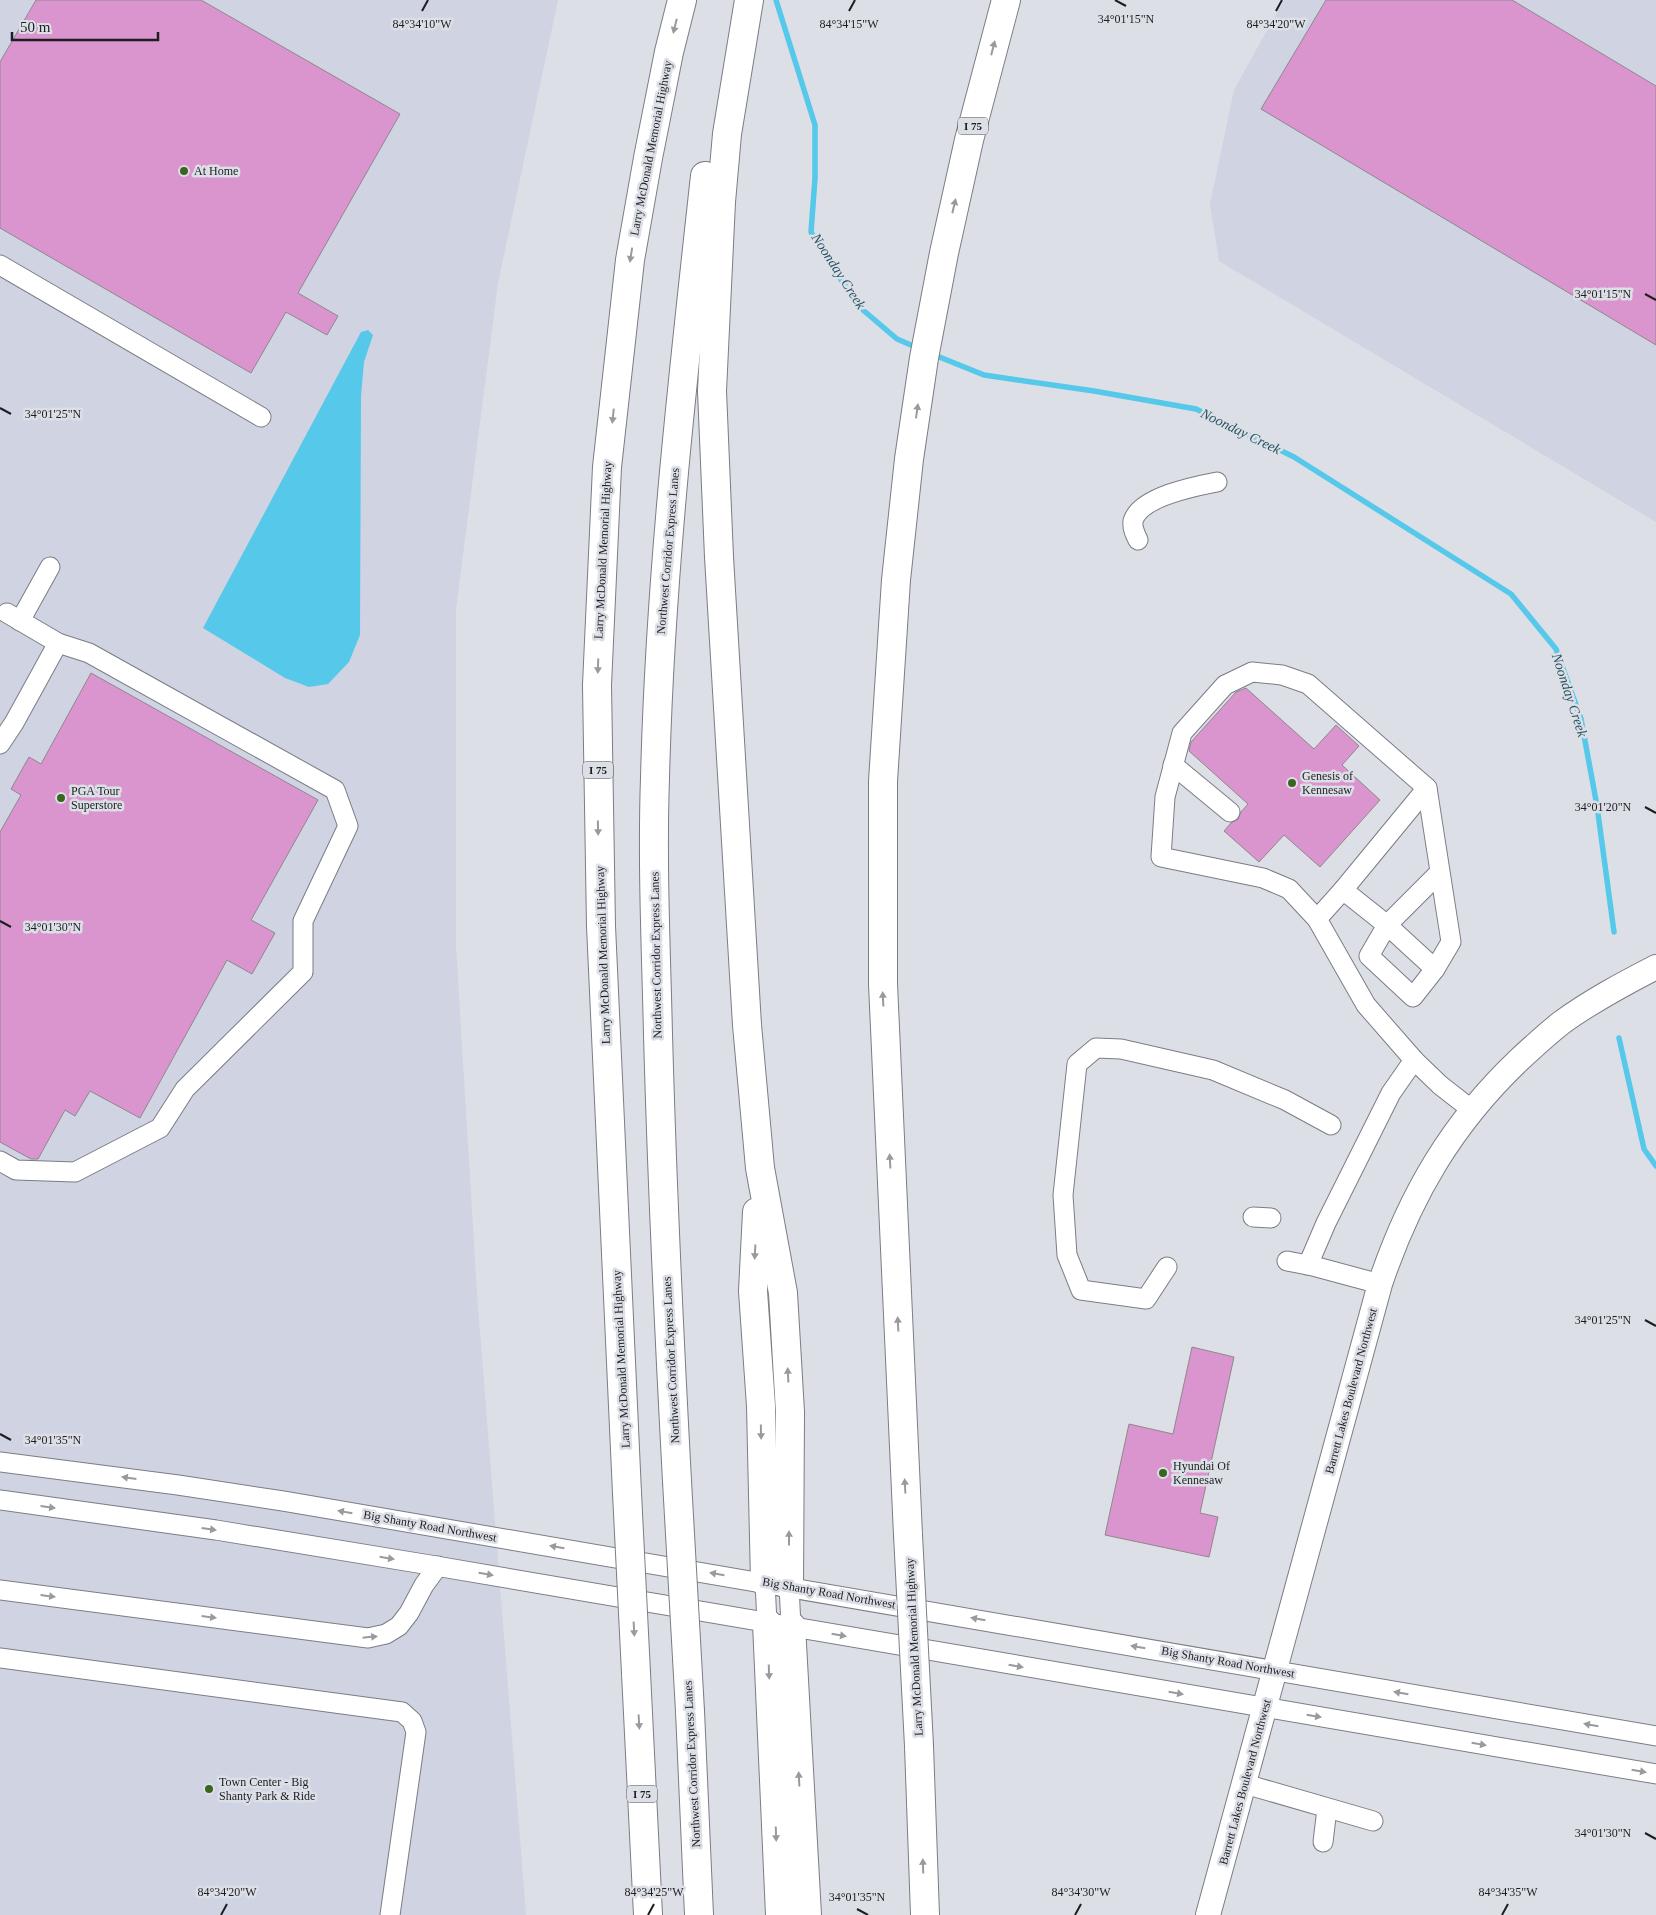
<svg xmlns="http://www.w3.org/2000/svg" width="1656" height="1915" font-family="Georgia,serif">
	<style>
		.built { fill: #cfd3e2 }
		.water { fill: #56c8e9 }
		.lines { fill: none; stroke-linecap: round; stroke-linejoin: round }
		.stream { stroke: #56c8e9; stroke-width: 5.5 }
		.building { fill: #db95ce; stroke: #8e878d }
		.minor-casing { stroke: #7b7d85; stroke-width: 21 }
		.major-casing { stroke: #7b7d85; stroke-width: 26 }
		.highway-casing { stroke: #7b7d85; stroke-width: 30 }
		.minor { stroke: #fff; stroke-width: 19 }
		.major { stroke: #fff; stroke-width: 24 }
		.highway { stroke: #fff; stroke-width: 28 }
		.highway-bridge-casing { stroke: #7b7d85; stroke-width: 30; stroke-linecap: butt }
		.highway-bridge { stroke: #fff; stroke-width: 28 }
		.oneway { fill: #999a9b }
		.ticks { fill: none; stroke: #1d1e21; stroke-width: 2 }
		.poi-dot { fill: #3b641f; stroke: #dddfe7; stroke-width: 2 }
		.labels { text-anchor: middle; stroke-width: 5; stroke-linejoin: round; paint-order: stroke }
		.shield { fill: #dddfe7; stroke: #57585c; stroke-width: 1 }
		.shield-label { font-size: 11px; font-weight: bold; fill: #1d1e21 }
		.street-label { font-size: 12px; fill: #1d1e21; stroke: #dddfe7 }
		.poi-label { font-size: 12px; fill: #1d1e21; stroke: #dddfe7; text-anchor: start }
		.water-label { font-size: 14px; font-style: italic; fill: #235361; stroke: #dddfe7 }
		.ticks-label { font-size: 12px; text-anchor: middle; fill: #1d1e21; stroke: #dddfe7; stroke-width: 5; stroke-linejoin: round; paint-order: stroke }
	</style>
	<rect width="100%" height="100%" fill="#dddfe7"/>
	<g class="built">
		<path d="M 0,0 L 558,0 L 498,283 L 456,609 L 456,946 L 477,1294 L 526,1915 L 0,1915 Z"/>
		<path d="M 1284,0 L 1656,0 L 1656,522 L 1219,261 L 1210,204 L 1234,90 Z"/>
	</g>
	<path class="water" d="M 368,330 L 373,335 L 364,362 L 361,396 L 360,635 L 349,662 L 328,684 L 309,687 L 285,678 L 203,628 L 361,332 Z"/>
	<g class="lines">
		<g class="stream">
			<path d="M 776,0 L 815,125 L 815,178 L 811,232 L 834,270 L 863,310 L 897,339 L 918,348"/>
			<path d="M 932,354 L 984,375 L 1094,391 L 1196,409 L 1294,457 L 1511,594 L 1556,649 L 1581,719 L 1597,806 L 1614,932"/>
			<path d="M 1619,1038 L 1644,1149 L 1656,1166"/>
		</g>
	</g>
	<g class="building">
		<path d="M 36,0 L 201,0 L 400,114 L 298,293 L 338,316 L 327,335 L 286,312 L 251,373 L 0,228 L 0,62 Z"/>
		<path d="M 1326,0 L 1512,0 L 1656,86 L 1656,345 L 1261,109 Z"/>
		<path d="M 91,673 L 318,800 L 251,920 L 275,933 L 252,974 L 227,960 L 140,1118 L 90,1091 L 75,1116 L 65,1110 L 38,1159 L 31,1159 L 0,1142 L 0,832 L 21,795 L 11,789 L 29,757 L 41,764 Z"/>
		<path d="M 1246,688 L 1314,749 L 1336,725 L 1359,746 L 1342,765 L 1380,800 L 1320,867 L 1284,835 L 1259,862 L 1224,831 L 1231,823 L 1238,819 L 1241,812 L 1248,804 L 1189,751 L 1191,742 L 1236,692 Z"/>
		<path d="M 1192,1347 L 1234,1357 L 1200,1513 L 1218,1517 L 1209,1557 L 1105,1535 L 1129,1424 L 1173,1434 Z"/>
	</g>
	<g class="lines">
		<defs>
			<g id="minor">
				<path d="M 0,265 L 261,417"/>
				<path d="M 1138,540 C 1135,534 1132,528 1133,521 C 1140,497 1196,486 1217,482"/>
				<path d="M 20,621 L 50,567"/>
				<path d="M 0,744 L 14,723 L 58,643"/>
				<path d="M 1173,765 L 1230,812"/>
				<path d="M 1343,890 L 1427,788"/>
				<path d="M 1317,919 L 1343,890 L 1387,925 L 1435,969"/>
				<path d="M 1414,1060 L 1366,1005 L 1317,919 L 1289,889 L 1263,878 L 1161,857 L 1165,797 L 1182,733 L 1225,685 L 1252,672 L 1282,675 L 1308,684 L 1427,788 L 1451,942 L 1435,969 L 1413,997 L 1369,956 L 1387,925 L 1440,872"/>
				<path d="M 0,1161 L 16,1170 L 75,1172 L 160,1128 L 185,1089 L 303,972 L 303,921 L 348,826 L 335,790 L 89,653 L 58,643 L 7,613"/>
				<path d="M 1253,1217 L 1271,1218"/>
				<path d="M 1287,1261 L 1313,1266 L 1380,1284"/>
				<path d="M 1308,1265 L 1326,1223 L 1391,1093 L 1414,1060 L 1440,1085 L 1472,1110"/>
				<path d="M 1167,1267 L 1146,1299 L 1081,1290 L 1067,1255 L 1063,1195 L 1077,1064 L 1096,1048 L 1121,1049 L 1213,1070 L 1285,1100 L 1331,1125"/>
				<path d="M 0,1462 L 178,1485 L 283,1501 L 1656,1736"/>
				<path d="M 0,1500 L 216,1530 L 430,1565 L 1656,1774"/>
				<path d="M 765,1582 L 767,1623"/>
				<path d="M 789,1586 L 791,1626"/>
				<path d="M 0,1590 L 368,1638 L 386,1634 L 399,1626 L 409,1613 L 424,1585 L 438,1566"/>
				<path d="M 0,1658 L 402,1712 L 412,1721 L 416,1732 L 390,1915"/>
				<path d="M 1245,1784 L 1373,1821"/>
				<path d="M 1323,1842 L 1327,1809"/>
			</g>
			<path id="major" d="M 1208,1915 L 1380,1284 C 1410,1195 1452,1123 1521,1058 C 1534,1046 1547,1034 1561,1023 C 1591,1001 1623,984 1656,967"/>
			<g id="highway">
				<path d="M 749,0 L 727,134 L 721,202 L 712,391 L 719,557 L 747,1025 L 760,1168 L 783,1293 L 790,1412 L 789,1586"/>
				<path d="M 757,1212 L 753,1291 L 761,1406 L 765,1582"/>
				<path d="M 677,1481 C 669,1332 662,1183 658,1034 C 656,949 652,863 655,778 C 660,576 683,376 705,176"/>
				<path d="M 627,1493 L 601,926 L 597,685 L 607,467 L 630,260 L 648,158 L 669,52 L 682,0"/>
				<path d="M 908,1535 L 883,984 L 883,781 L 896,580 L 909,459 L 924,358 L 944,253 L 969,140 L 1006,0"/>
				<path d="M 767,1623 L 780,1915"/>
				<path d="M 791,1626 L 807,1915"/>
				<path d="M 636,1673 L 648,1915"/>
				<path d="M 690,1711 L 699,1915"/>
				<path d="M 919,1746 L 925,1915"/>
			</g>
		</defs>
		<use href="#minor" class="minor-casing"/>
		<use href="#major" class="major-casing"/>
		<use href="#highway" class="highway-casing"/>
		<use href="#minor" class="minor"/>
		<use href="#major" class="major"/>
		<use href="#highway" class="highway"/>
		<defs>
			<g id="highway-bridge">
				<path d="M 677,1481 L 690,1711"/>
				<path d="M 627,1493 L 636,1673"/>
				<path d="M 908,1535 L 919,1746"/>
			</g>
		</defs>
		<use href="#highway-bridge" class="highway-bridge-casing"/>
		<use href="#highway-bridge" class="highway-bridge"/>
	</g>
	<defs><path id="oneway-solid" d="M-6-.8H1V-3.2L6.5 0L1 3.2V.8H-6Z" transform="scale(1.25)"/></defs>
	<g class="oneway">
		<use href="#oneway-solid" transform="translate(675 26) rotate(104)"/>
		<use href="#oneway-solid" transform="translate(993 48) rotate(-76)"/>
		<use href="#oneway-solid" transform="translate(954 206) rotate(-77)"/>
		<use href="#oneway-solid" transform="translate(631 255) rotate(99)"/>
		<use href="#oneway-solid" transform="translate(917 411) rotate(-82)"/>
		<use href="#oneway-solid" transform="translate(613 416) rotate(96)"/>
		<use href="#oneway-solid" transform="translate(598 666) rotate(92)"/>
		<use href="#oneway-solid" transform="translate(598 828) rotate(89)"/>
		<use href="#oneway-solid" transform="translate(883 999) rotate(-93)"/>
		<use href="#oneway-solid" transform="translate(890 1161) rotate(-93)"/>
		<use href="#oneway-solid" transform="translate(755 1252) rotate(93)"/>
		<use href="#oneway-solid" transform="translate(898 1324) rotate(-93)"/>
		<use href="#oneway-solid" transform="translate(788 1375) rotate(-93)"/>
		<use href="#oneway-solid" transform="translate(761 1432) rotate(89)"/>
		<use href="#oneway-solid" transform="translate(129 1478) rotate(-172)"/>
		<use href="#oneway-solid" transform="translate(905 1486) rotate(-93)"/>
		<use href="#oneway-solid" transform="translate(48 1507) rotate(8)"/>
		<use href="#oneway-solid" transform="translate(345 1512) rotate(-170)"/>
		<use href="#oneway-solid" transform="translate(209 1529) rotate(8)"/>
		<use href="#oneway-solid" transform="translate(789 1538) rotate(-90)"/>
		<use href="#oneway-solid" transform="translate(557 1547) rotate(-170)"/>
		<use href="#oneway-solid" transform="translate(387 1558) rotate(9)"/>
		<use href="#oneway-solid" transform="translate(486 1574) rotate(10)"/>
		<use href="#oneway-solid" transform="translate(717 1574) rotate(-170)"/>
		<use href="#oneway-solid" transform="translate(48 1596) rotate(7)"/>
		<use href="#oneway-solid" transform="translate(209 1617) rotate(7)"/>
		<use href="#oneway-solid" transform="translate(978 1619) rotate(-170)"/>
		<use href="#oneway-solid" transform="translate(634 1629) rotate(87)"/>
		<use href="#oneway-solid" transform="translate(839 1635) rotate(10)"/>
		<use href="#oneway-solid" transform="translate(370 1637) rotate(-6)"/>
		<use href="#oneway-solid" transform="translate(1138 1647) rotate(-170)"/>
		<use href="#oneway-solid" transform="translate(1016 1666) rotate(10)"/>
		<use href="#oneway-solid" transform="translate(769 1672) rotate(88)"/>
		<use href="#oneway-solid" transform="translate(1176 1693) rotate(10)"/>
		<use href="#oneway-solid" transform="translate(1401 1693) rotate(-170)"/>
		<use href="#oneway-solid" transform="translate(1314 1716) rotate(9)"/>
		<use href="#oneway-solid" transform="translate(639 1722) rotate(87)"/>
		<use href="#oneway-solid" transform="translate(1591 1725) rotate(-170)"/>
		<use href="#oneway-solid" transform="translate(1479 1744) rotate(10)"/>
		<use href="#oneway-solid" transform="translate(1639 1771) rotate(10)"/>
		<use href="#oneway-solid" transform="translate(799 1779) rotate(-93)"/>
		<use href="#oneway-solid" transform="translate(776 1834) rotate(88)"/>
		<use href="#oneway-solid" transform="translate(923 1866) rotate(-92)"/>
	</g>
	<path class="ticks" d="M 1115,0 L 1126,6M 422,11 L 428,0M 849,11 L 855,0M 1276,11 L 1282,0M 1645,294 L 1656,300M 0,408 L 11,414M 1645,807 L 1656,813M 0,921 L 11,927M 1645,1320 L 1656,1326M 0,1434 L 11,1440M 1645,1833 L 1656,1839M 857,1909 L 868,1915M 221,1915 L 227,1904M 648,1915 L 654,1904M 1075,1915 L 1081,1904M 1502,1915 L 1508,1904"/>
	<g class="poi-dot">
		<circle cx="184" cy="171" r="5"/>
		<circle cx="1292" cy="783" r="5"/>
		<circle cx="61" cy="798" r="5"/>
		<circle cx="1163" cy="1473" r="5"/>
		<circle cx="209" cy="1789" r="5"/>
	</g>
	<g class="labels">
		<g class="shield">
			<rect x="958" y="117.5" width="30" height="17" rx="4"/>
			<rect x="583" y="761.5" width="30" height="17" rx="4"/>
			<rect x="627" y="1785.5" width="30" height="17" rx="4"/>
		</g>
		<g class="shield-label">
			<text x="973" y="130">I 75</text>
			<text x="598" y="774">I 75</text>
			<text x="642" y="1798">I 75</text>
		</g>
		<g class="street-label">
			<text transform="translate(651 148) rotate(-79)" y="4">Larry McDonald Memorial Highway</text>
			<text transform="translate(603 550) rotate(-87)" y="4">Larry McDonald Memorial Highway</text>
			<text transform="translate(668 551) rotate(-85)" y="4">Northwest Corridor Express Lanes</text>
			<text transform="translate(603 955) rotate(-92)" y="4">Larry McDonald Memorial Highway</text>
			<text transform="translate(656 955) rotate(-91)" y="4">Northwest Corridor Express Lanes</text>
			<text transform="translate(621 1359) rotate(-93)" y="4">Larry McDonald Memorial Highway</text>
			<text transform="translate(671 1360) rotate(-93)" y="4">Northwest Corridor Express Lanes</text>
			<text transform="translate(1351 1391) rotate(-75)" y="4">Barrett Lakes Boulevard Northwest</text>
			<text transform="translate(430 1526) rotate(10)" y="4">Big Shanty Road Northwest</text>
			<text transform="translate(829 1593) rotate(10)" y="4">Big Shanty Road Northwest</text>
			<text transform="translate(914 1647) rotate(-93)" y="4">Larry McDonald Memorial Highway</text>
			<text transform="translate(1228 1662) rotate(10)" y="4">Big Shanty Road Northwest</text>
			<text transform="translate(692 1764) rotate(-93)" y="4">Northwest Corridor Express Lanes</text>
			<text transform="translate(1245 1782) rotate(-75)" y="4">Barrett Lakes Boulevard Northwest</text>
		</g>
		<g class="poi-label">
			<text x="194" y="175">At Home</text>
			<text x="1302" y="780">Genesis of<tspan x="1302" dy="14">Kennesaw</tspan></text>
			<text x="71" y="795">PGA Tour<tspan x="71" dy="14">Superstore</tspan></text>
			<text x="1173" y="1470">Hyundai Of<tspan x="1173" dy="14">Kennesaw</tspan></text>
			<text x="219" y="1786">Town Center - Big<tspan x="219" dy="14">Shanty Park &amp; Ride</tspan></text>
		</g>
		<g class="water-label">
			<text transform="translate(839 271) rotate(57)" y="5">Noonday Creek</text>
			<text transform="translate(1241 431) rotate(26)" y="5">Noonday Creek</text>
			<text transform="translate(1570 695) rotate(72)" y="5">Noonday Creek</text>
		</g>
	</g>
	<g class="ticks-label">
		<text x="1126" y="23">34°01'15"N</text>
		<text x="422" y="28">84°34'10"W</text>
		<text x="849" y="28">84°34'15"W</text>
		<text x="1276" y="28">84°34'20"W</text>
		<text x="1603" y="298">34°01'15"N</text>
		<text x="53" y="418">34°01'25"N</text>
		<text x="1603" y="811">34°01'20"N</text>
		<text x="53" y="931">34°01'30"N</text>
		<text x="1603" y="1324">34°01'25"N</text>
		<text x="53" y="1444">34°01'35"N</text>
		<text x="1603" y="1837">34°01'30"N</text>
		<text x="227" y="1896">84°34'20"W</text>
		<text x="654" y="1896">84°34'25"W</text>
		<text x="1081" y="1896">84°34'30"W</text>
		<text x="1508" y="1896">84°34'35"W</text>
		<text x="857" y="1901">34°01'35"N</text>
	</g>
	<path d="M12 32v8h146v-8" fill="none" stroke="#1d1e21" stroke-width="2.5"/>
	<text x="20" y="32" font-size="15" fill="#1d1e21" stroke="#dddfe7" stroke-width="4" paint-order="stroke">50 m</text>
</svg>
